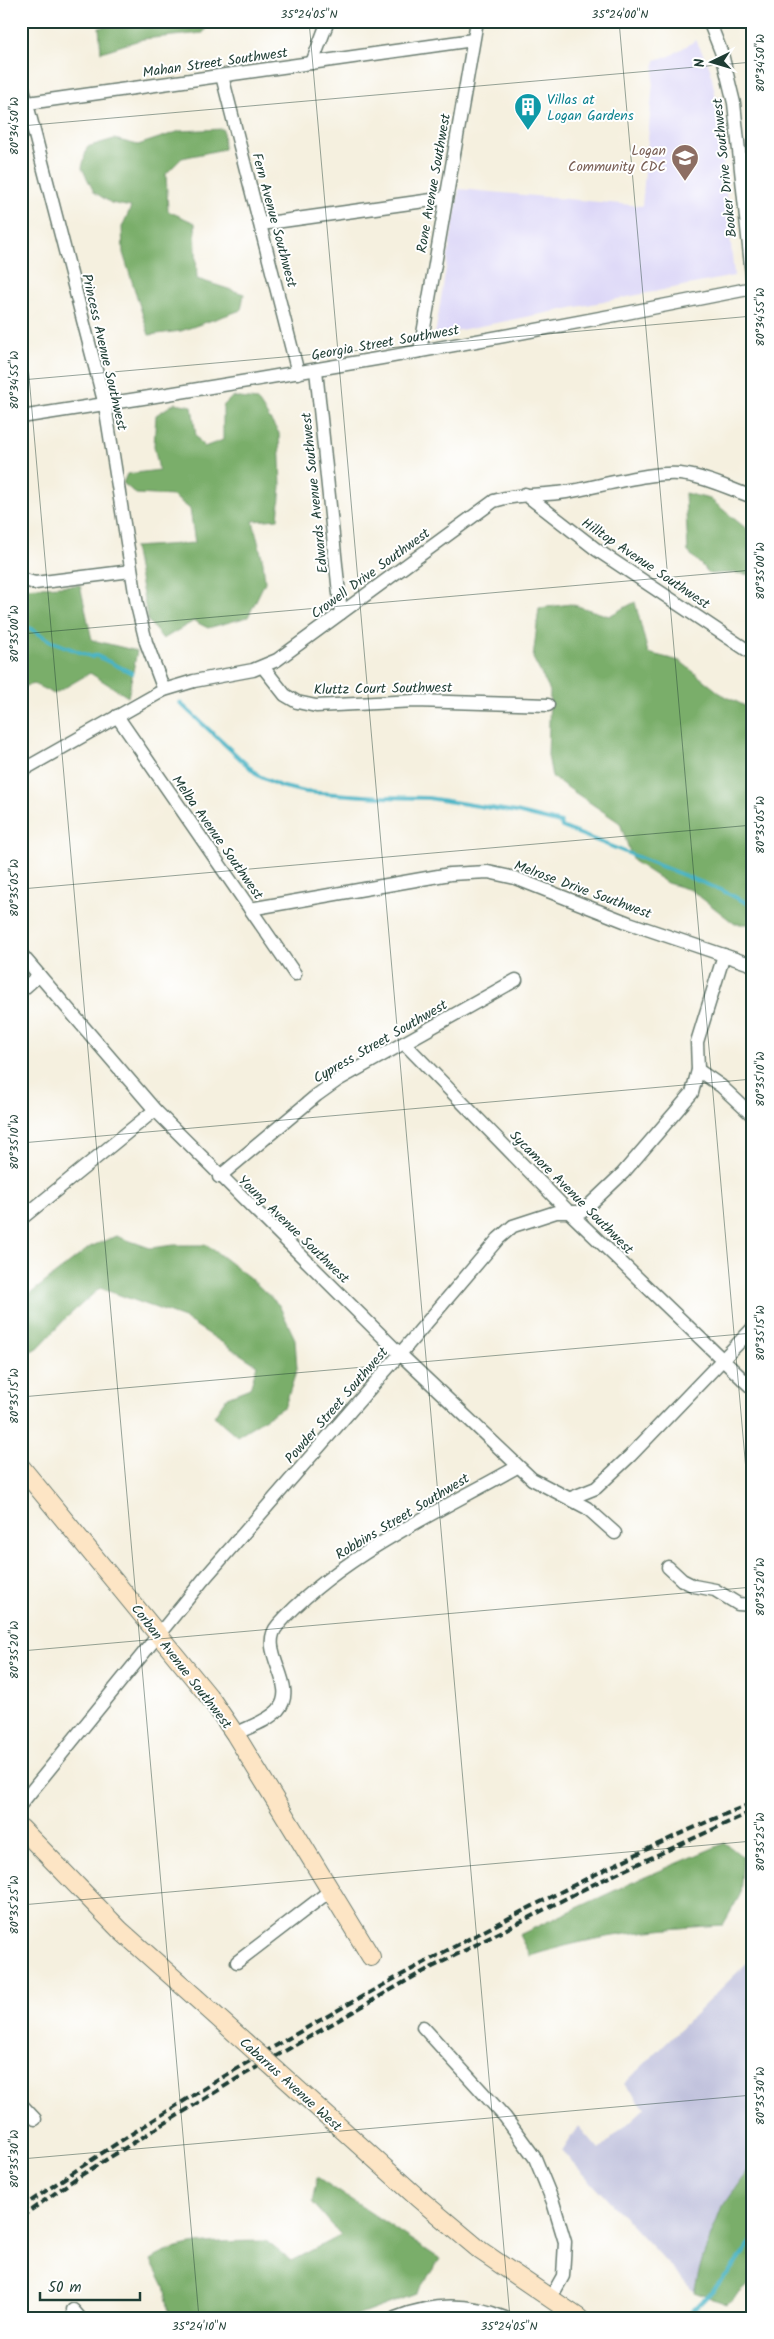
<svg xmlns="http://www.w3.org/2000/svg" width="774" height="2339" font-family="Kalam,sans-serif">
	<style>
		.built { fill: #dbd6f7 }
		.industrial { fill: #c1c2dd }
		.forest { fill: #7aae6a; stroke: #4c764f }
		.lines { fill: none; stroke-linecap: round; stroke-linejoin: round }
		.stream { stroke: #48b4c5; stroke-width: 4 }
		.street-casing { stroke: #6a7c70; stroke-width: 15 }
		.secondary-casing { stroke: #6a7c70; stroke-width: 20 }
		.street { stroke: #fff; stroke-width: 12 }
		.secondary { stroke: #fde5c5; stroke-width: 18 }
		.rail { stroke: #1f3d34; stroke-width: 4; stroke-dasharray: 8 4; stroke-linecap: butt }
		.secondary-bridge-casing { stroke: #6a7c70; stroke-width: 20; stroke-linecap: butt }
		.secondary-bridge { stroke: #fde5c5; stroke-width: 18 }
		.ticks { fill: none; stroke: #1f3d34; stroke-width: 1; stroke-opacity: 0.45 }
		.labels { text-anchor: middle; stroke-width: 4; stroke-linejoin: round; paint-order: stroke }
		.street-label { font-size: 14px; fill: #1f3d34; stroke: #fff }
		.culture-label { font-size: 14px; fill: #0d838f; stroke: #fff; text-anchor: start }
		.education-label { font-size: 14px; fill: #785e54; stroke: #fff; text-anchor: end }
		.neatline { fill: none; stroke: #1f3d34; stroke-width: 2 }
		.ticks-label { font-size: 12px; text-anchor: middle; fill: #1f3d34 }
	</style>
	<rect width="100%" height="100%" fill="#fff"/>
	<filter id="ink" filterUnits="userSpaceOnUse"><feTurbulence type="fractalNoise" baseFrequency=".02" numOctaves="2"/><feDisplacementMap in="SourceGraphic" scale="10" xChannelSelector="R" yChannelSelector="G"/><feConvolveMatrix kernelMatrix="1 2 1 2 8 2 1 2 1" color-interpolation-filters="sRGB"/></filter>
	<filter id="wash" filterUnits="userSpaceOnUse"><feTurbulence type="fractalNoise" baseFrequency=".0096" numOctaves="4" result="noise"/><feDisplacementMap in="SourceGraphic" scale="20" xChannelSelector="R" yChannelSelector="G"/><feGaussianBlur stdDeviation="1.12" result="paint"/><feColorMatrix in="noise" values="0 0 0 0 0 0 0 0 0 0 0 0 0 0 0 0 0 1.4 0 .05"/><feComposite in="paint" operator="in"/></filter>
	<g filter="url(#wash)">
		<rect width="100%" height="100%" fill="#f5f0df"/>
		<path class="built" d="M 696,40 L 710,68 L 718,109 L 734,276 L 435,335 L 459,189 L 642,206 L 655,60 L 670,56 Z"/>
		<path class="industrial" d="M 753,1957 L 753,2163 L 722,2207 L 703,2257 L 694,2292 L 562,2151 L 578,2126 L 599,2150 L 645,2108 L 624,2084 Z"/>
		<g class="forest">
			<path d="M 128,21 L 210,21 L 203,33 L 143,39 L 101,52 L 99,28 Z"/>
			<path d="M 223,129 L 224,149 L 182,158 L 166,174 L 168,211 L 195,223 L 197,279 L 244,294 L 241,310 L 181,331 L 149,335 L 123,253 L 122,227 L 131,207 L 111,203 L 94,192 L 82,168 L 87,147 L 114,139 L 138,145 L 180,131 Z"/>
			<path d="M 232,397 L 257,400 L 279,433 L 281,486 L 278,519 L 253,521 L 263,562 L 265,582 L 248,617 L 208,628 L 194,621 L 163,639 L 148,621 L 134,547 L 195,543 L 190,509 L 173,496 L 136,494 L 123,483 L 127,474 L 159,470 L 154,446 L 156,415 L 175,403 L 192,406 L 196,436 L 204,447 L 223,440 L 223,406 Z"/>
			<path d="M 685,493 L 710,499 L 753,534 L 753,575 L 734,573 L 710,574 L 688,552 Z"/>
			<path d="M 80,585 L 92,640 L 137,651 L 128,697 L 90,673 L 54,694 L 34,684 L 21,687 L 21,588 Z"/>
			<path d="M 635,602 L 648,653 L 680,661 L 721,694 L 753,710 L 753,924 L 735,924 L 691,890 L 667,883 L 633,861 L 620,823 L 552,777 L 548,755 L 550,691 L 533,658 L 539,608 L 571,604 L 609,616 Z"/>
			<path d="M 116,1236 L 150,1248 L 174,1245 L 207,1245 L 250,1278 L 279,1305 L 295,1339 L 297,1369 L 285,1406 L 237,1436 L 214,1416 L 227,1397 L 250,1388 L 257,1365 L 184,1318 L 100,1288 L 67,1317 L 38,1348 L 21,1355 L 21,1301 L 90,1247 Z"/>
			<path d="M 725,1843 L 743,1857 L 740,1895 L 723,1925 C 655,1929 595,1935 530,1956 L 519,1935 L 631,1883 Z"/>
			<path d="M 753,2163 L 753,2280 L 727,2304 L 694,2292 L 703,2257 L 722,2207 Z"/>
			<path d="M 317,2177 L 440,2259 L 416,2294 L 351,2318 L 170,2318 L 164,2286 L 151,2260 C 182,2239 229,2242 266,2241 L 291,2261 L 341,2235 L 312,2202 Z"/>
		</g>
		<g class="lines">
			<g class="stream">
				<path d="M 21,623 L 51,641 L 92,657 L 95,655 L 132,673"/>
				<path d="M 180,703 L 259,776 L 280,786 L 305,792 L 379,797 L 428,798 L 516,812 L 561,823 L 562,827 L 721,890 L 753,906"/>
				<path d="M 685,2318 C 711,2294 733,2270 753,2239"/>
			</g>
		</g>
	</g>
	<g filter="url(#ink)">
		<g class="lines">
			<defs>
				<g id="street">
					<path d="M 709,21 L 722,54 L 734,103 L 753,285"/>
					<path d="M 312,63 L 328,21"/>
					<path d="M 222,76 L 298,373"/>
					<path d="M 21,81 L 105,405 L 137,605 L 146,642 L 164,690"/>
					<path d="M 21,104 L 473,40"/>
					<path d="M 261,224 L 446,198"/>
					<path d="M 420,351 L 477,21"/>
					<path d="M 316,370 L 341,613"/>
					<path d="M 21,417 C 266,380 510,337 753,288"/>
					<path d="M 525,494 L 597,550 L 753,654"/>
					<path d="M 21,579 L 35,583 L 131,571"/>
					<path d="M 263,667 L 285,695 L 297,702 L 316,706 L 415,701 L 548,705"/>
					<path d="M 117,716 L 295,974"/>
					<path d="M 21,771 L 164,690 L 194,681 L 253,670 L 277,660 L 494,501 C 519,493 540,496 566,492 C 599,487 655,469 687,475 C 709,478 732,490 753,497"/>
					<path d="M 250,909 L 450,874 L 488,872 L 515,878 L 629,923 L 753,965"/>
					<path d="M 21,954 L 155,1110 L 400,1354 L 532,1479 L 587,1508 L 615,1533"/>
					<path d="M 21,991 L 39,975"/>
					<path d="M 404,1043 L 570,1213 L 753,1389"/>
					<path d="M 698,1070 L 721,1086 L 753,1116"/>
					<path d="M 219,1177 L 317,1095 L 338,1080 L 516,980"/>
					<path d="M 21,1219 L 155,1110"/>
					<path d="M 571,1498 L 596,1488 L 630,1456 L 753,1328"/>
					<path d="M 668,1567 L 682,1580 L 694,1586 L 715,1590 L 738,1604 L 753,1605"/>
					<path d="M 235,1734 C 248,1727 267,1722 278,1710 C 300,1685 256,1650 278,1625 C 339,1556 438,1512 517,1467"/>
					<path d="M 21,1804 L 203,1580 L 400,1354 L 498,1239 L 513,1226 L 556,1212 L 582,1212 L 623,1173 L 692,1093 L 698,1070 L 697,1042 L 724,955"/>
					<path d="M 237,1962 L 331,1890"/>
					<path d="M 423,2027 L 505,2117 L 535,2158 L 553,2202 L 565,2242 L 563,2276 L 550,2299"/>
					<path d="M 21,2104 L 35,2119"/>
					<path d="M 73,2310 L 80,2318"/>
					<path d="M 395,2318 C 432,2303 468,2302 505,2318"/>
				</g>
				<g id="secondary">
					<path d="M 21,1467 L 211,1699 L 235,1734 L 371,1957"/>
					<path d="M 21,1828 L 120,1930 L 195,1997"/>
					<path d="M 335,2123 L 418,2198 L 481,2251 L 579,2318"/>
				</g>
			</defs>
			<use href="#street" class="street-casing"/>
			<use href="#secondary" class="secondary-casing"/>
			<use href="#street" class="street"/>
			<use href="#secondary" class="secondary"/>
			<g class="rail">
				<path d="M 21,2208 C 177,2099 344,2003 513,1916 C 592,1876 671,1835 753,1803"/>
				<path d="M 21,2217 L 75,2179 L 238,2078 L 415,1976 L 594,1884 L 753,1811"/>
			</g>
			<defs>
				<path id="secondary-bridge" d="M 195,1997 L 335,2123"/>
			</defs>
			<use href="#secondary-bridge" class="secondary-bridge-casing"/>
			<use href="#secondary-bridge" class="secondary-bridge"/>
		</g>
	</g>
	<path class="ticks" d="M 309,21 L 510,2318M 619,21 L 753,1550M 21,126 L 753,62M 21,285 L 199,2318M 21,380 L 753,316M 21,634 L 753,570M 21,889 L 753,825M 21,1143 L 753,1079M 21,1397 L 753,1333M 21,1651 L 753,1587M 21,1905 L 753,1841M 21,2159 L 753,2095"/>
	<defs>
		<symbol id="building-pin" viewBox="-11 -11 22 30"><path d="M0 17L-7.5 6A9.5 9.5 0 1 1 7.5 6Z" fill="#0f9aa8" stroke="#fff"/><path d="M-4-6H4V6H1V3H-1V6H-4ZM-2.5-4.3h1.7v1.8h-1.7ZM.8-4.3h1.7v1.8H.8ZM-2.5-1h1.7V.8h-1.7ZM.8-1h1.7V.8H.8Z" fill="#fff"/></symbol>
		<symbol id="school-pin" viewBox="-11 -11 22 30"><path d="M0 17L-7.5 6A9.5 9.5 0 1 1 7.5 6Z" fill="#8d6e63" stroke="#fff"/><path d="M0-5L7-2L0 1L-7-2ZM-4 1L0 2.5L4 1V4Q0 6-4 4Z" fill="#fff"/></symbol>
	</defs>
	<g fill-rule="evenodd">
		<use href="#building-pin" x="512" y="91" width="32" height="43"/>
		<use href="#school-pin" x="669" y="142" width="32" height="43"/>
	</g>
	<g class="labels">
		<g class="street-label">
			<text transform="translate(215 62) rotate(-8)" y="5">Mahan Street Southwest</text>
			<text transform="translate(724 168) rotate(-96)" y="5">Booker Drive Southwest</text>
			<text transform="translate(433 183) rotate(-80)" y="5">Rone Avenue Southwest</text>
			<text transform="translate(275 220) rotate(75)" y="5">Fern Avenue Southwest</text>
			<text transform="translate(385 342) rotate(-10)" y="5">Georgia Street Southwest</text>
			<text transform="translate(105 352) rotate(77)" y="5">Princess Avenue Southwest</text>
			<text transform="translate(314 493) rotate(-96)" y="5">Edwards Avenue Southwest</text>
			<text transform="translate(646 563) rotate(34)" y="5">Hilltop Avenue Southwest</text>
			<text transform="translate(370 573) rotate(-36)" y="5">Crowell Drive Southwest</text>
			<text transform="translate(383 688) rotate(-1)" y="5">Kluttz Court Southwest</text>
			<text transform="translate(218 837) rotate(55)" y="5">Melba Avenue Southwest</text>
			<text transform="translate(583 889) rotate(20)" y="5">Melrose Drive Southwest</text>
			<text transform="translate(380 1041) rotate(-30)" y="5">Cypress Street Southwest</text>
			<text transform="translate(572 1192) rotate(45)" y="5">Sycamore Avenue Southwest</text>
			<text transform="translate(294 1229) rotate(44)" y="5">Young Avenue Southwest</text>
			<text transform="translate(336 1405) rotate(-49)" y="5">Powder Street Southwest</text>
			<text transform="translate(402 1516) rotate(-31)" y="5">Robbins Street Southwest</text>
			<text transform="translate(182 1666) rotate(52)" y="5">Corban Avenue Southwest</text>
			<text transform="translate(291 2084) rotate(42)" y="5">Cabarrus Avenue West</text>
		</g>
		<g class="culture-label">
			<text x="547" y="104">Villas at<tspan x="547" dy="16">Logan Gardens</tspan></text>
		</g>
		<g class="education-label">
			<text x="666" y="155">Logan<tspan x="666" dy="16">Community CDC</tspan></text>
		</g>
	</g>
	<rect width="774" height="2339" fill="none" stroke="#fff" stroke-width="55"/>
	<g transform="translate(712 62) rotate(265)" stroke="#ffffff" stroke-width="4" paint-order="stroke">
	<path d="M0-4L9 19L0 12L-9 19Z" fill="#1f3d34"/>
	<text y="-8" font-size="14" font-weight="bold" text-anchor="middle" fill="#1f3d34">N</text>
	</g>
	<path d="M40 2292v8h100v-8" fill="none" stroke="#1f3d34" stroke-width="2.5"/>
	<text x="48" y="2292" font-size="15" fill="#1f3d34" stroke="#ffffff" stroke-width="4" paint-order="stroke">50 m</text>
	<rect x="28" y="28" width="718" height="2284" class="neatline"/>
	<g class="ticks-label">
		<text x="309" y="18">35°24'05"N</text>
		<text x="620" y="18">35°24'00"N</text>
		<text transform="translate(760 63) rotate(-90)" y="4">80°34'50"W</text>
		<text transform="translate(14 126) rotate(-90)" y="4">80°34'50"W</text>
		<text transform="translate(760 317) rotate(-90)" y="4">80°34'55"W</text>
		<text transform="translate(14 380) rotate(-90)" y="4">80°34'55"W</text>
		<text transform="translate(760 571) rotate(-90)" y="4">80°35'00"W</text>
		<text transform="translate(14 634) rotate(-90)" y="4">80°35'00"W</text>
		<text transform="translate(760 825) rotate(-90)" y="4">80°35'05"W</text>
		<text transform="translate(14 888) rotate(-90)" y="4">80°35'05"W</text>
		<text transform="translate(760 1079) rotate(-90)" y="4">80°35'10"W</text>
		<text transform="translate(14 1142) rotate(-90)" y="4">80°35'10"W</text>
		<text transform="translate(760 1333) rotate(-90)" y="4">80°35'15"W</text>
		<text transform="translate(14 1396) rotate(-90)" y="4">80°35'15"W</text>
		<text transform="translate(760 1587) rotate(-90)" y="4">80°35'20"W</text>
		<text transform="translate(14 1650) rotate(-90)" y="4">80°35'20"W</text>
		<text transform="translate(760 1842) rotate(-90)" y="4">80°35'25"W</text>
		<text transform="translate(14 1905) rotate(-90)" y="4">80°35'25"W</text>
		<text transform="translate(760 2096) rotate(-90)" y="4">80°35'30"W</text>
		<text transform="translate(14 2159) rotate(-90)" y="4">80°35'30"W</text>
		<text x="199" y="2330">35°24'10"N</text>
		<text x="509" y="2330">35°24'05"N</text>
	</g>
</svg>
